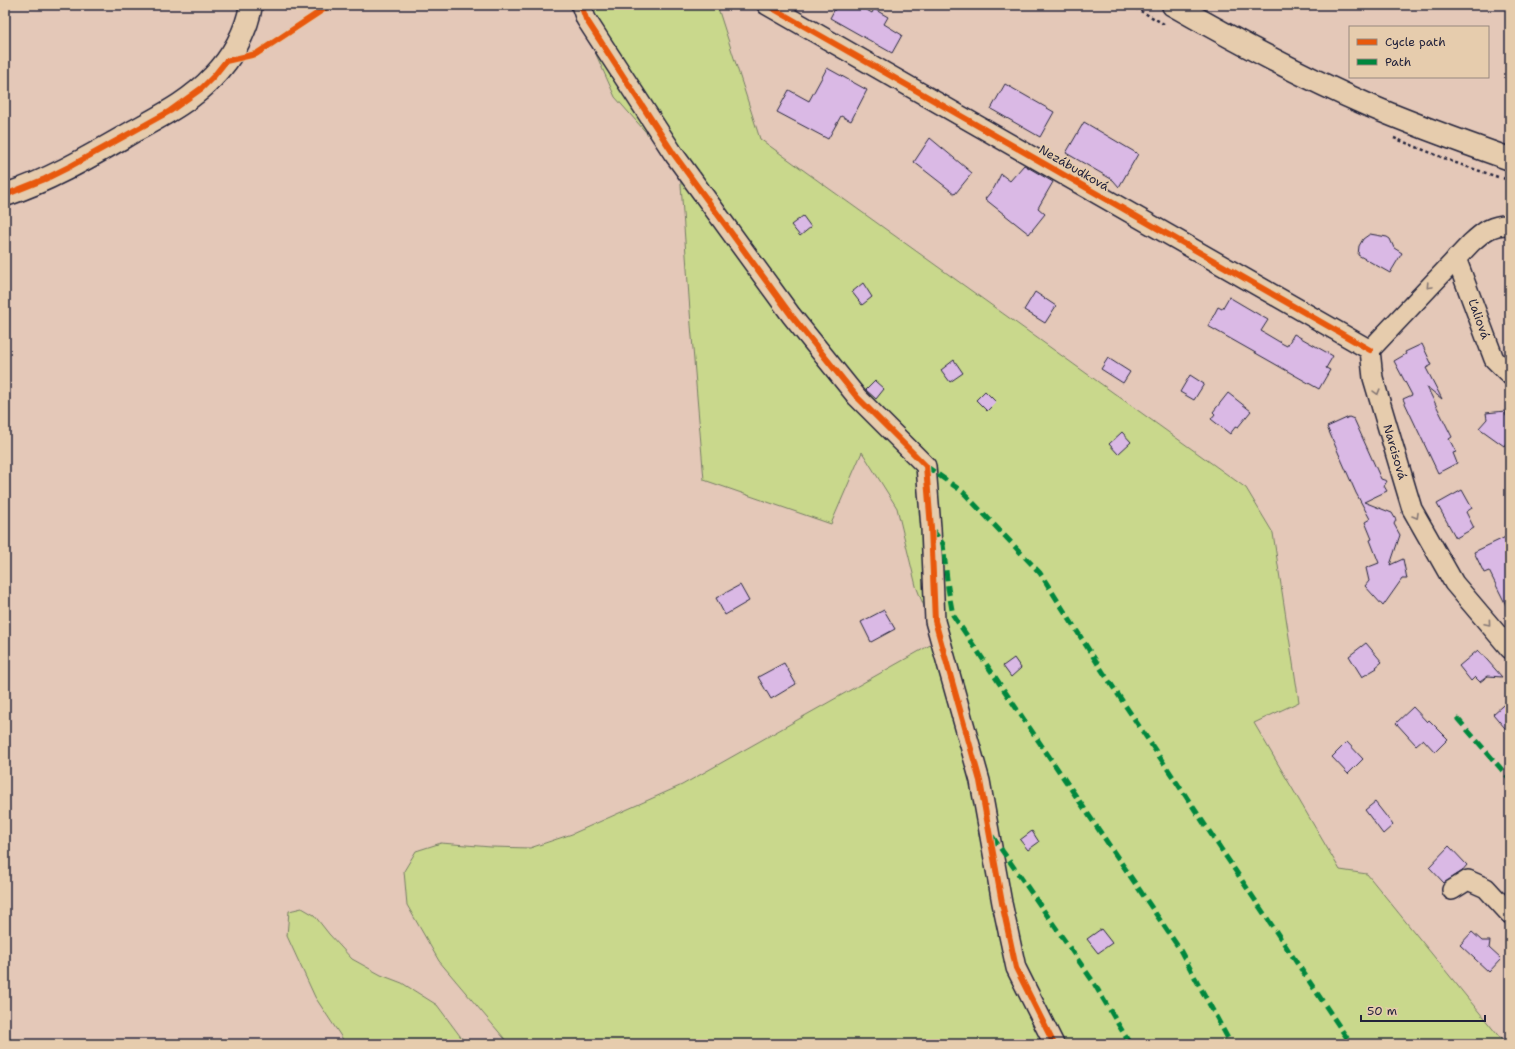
<svg xmlns="http://www.w3.org/2000/svg" width="1515" height="1049" font-family="'Shantell Sans',sans-serif">
	<style>
		.green { fill: #c9d88c; stroke: #767d64 }
		.building { fill: #dab9e5; stroke: #22223b }
		.lines { fill: none; stroke-linecap: round; stroke-linejoin: round }
		.minor-casing { stroke: #22223b; stroke-width: 22 }
		.major-casing { stroke: #22223b; stroke-width: 25 }
		.path { stroke: #22223b; stroke-width: 2.5; stroke-dasharray: 3 3; stroke-linecap: butt }
		.minor { stroke: #e6ccad; stroke-width: 19 }
		.major { stroke: #e6ccad; stroke-width: 22 }
		.quiet { stroke: #00873e; stroke-width: 5; stroke-dasharray: 10 5; stroke-linecap: butt }
		.cycleway-casing { stroke: #e6ccad; stroke-width: 8 }
		.cycleway { stroke: #e8590c; stroke-width: 6 }
		.oneway { stroke: #847774 }
		.labels { text-anchor: middle; stroke-width: 3.5; stroke-linejoin: round; paint-order: stroke }
		.street-label { font-size: 12px; fill: #22223b; stroke: #e6ccad }
	</style>
	<rect width="100%" height="100%" fill="#e4c8b8"/>
	<filter id="ink" filterUnits="userSpaceOnUse"><feTurbulence type="fractalNoise" baseFrequency=".025" numOctaves="2"/><feDisplacementMap in="SourceGraphic" scale="8" xChannelSelector="R" yChannelSelector="G"/><feConvolveMatrix kernelMatrix="1 2 1 2 8 2 1 2 1" color-interpolation-filters="sRGB"/></filter>
	<g filter="url(#ink)">
		<g class="green">
			<path d="M 574,5 L 717,5 L 760,139 L 1246,488 L 1273,533 L 1299,702 L 1254,723 L 1340,870 L 1367,874 L 1505,1044 L 509,1044 L 439,961 L 407,905 L 404,871 L 416,851 L 441,843 L 491,847 L 530,848 L 572,834 L 682,785 L 932,644 L 932,627 L 916,586 L 897,508 L 862,452 L 831,524 L 704,480 L 691,325 L 680,171 L 615,97 Z"/>
			<path d="M 302,908 L 314,915 L 329,934 L 352,959 L 381,975 L 402,983 L 437,1005 L 466,1044 L 346,1044 L 315,997 L 287,936 L 289,911 Z"/>
		</g>
		<g class="building">
			<path d="M 837,5 L 858,5 L 872,13 L 874,9 L 888,17 L 884,24 L 902,35 L 892,53 L 830,18 Z"/>
			<path d="M 827,68 L 867,90 L 851,121 L 841,116 L 828,139 L 777,112 L 789,90 L 809,101 Z"/>
			<path d="M 1005,84 L 1054,112 L 1040,137 L 991,109 Z"/>
			<path d="M 1084,122 L 1138,154 L 1119,187 L 1113,180 L 1066,153 Z"/>
			<path d="M 930,138 L 972,173 L 955,194 L 914,162 Z"/>
			<path d="M 1024,165 L 1053,182 L 1038,208 L 1045,214 L 1029,234 L 985,199 L 994,188 L 1001,174 L 1010,181 Z"/>
			<path d="M 803,216 L 811,227 L 800,236 L 791,225 Z"/>
			<path d="M 1370,234 L 1387,237 L 1390,239 L 1394,248 L 1402,253 L 1390,273 L 1358,255 L 1359,246 L 1363,239 Z"/>
			<path d="M 863,283 L 872,297 L 862,305 L 852,292 Z"/>
			<path d="M 1035,292 L 1056,306 L 1045,323 L 1024,310 Z"/>
			<path d="M 1229,297 L 1268,320 L 1261,331 L 1283,344 L 1287,346 L 1294,334 L 1333,356 L 1326,368 L 1330,370 L 1319,389 L 1208,326 L 1218,307 L 1222,309 Z"/>
			<path d="M 1422,344 L 1432,365 L 1426,368 L 1442,399 L 1427,387 L 1452,437 L 1449,439 L 1456,452 L 1453,453 L 1457,463 L 1438,473 L 1403,399 L 1412,395 L 1394,361 L 1406,354 L 1405,352 Z"/>
			<path d="M 1108,358 L 1130,372 L 1123,383 L 1101,369 Z"/>
			<path d="M 954,360 L 963,373 L 950,382 L 941,370 Z"/>
			<path d="M 1190,375 L 1204,384 L 1194,400 L 1180,392 Z"/>
			<path d="M 875,381 L 884,389 L 876,399 L 866,390 Z"/>
			<path d="M 985,391 L 996,402 L 987,411 L 976,400 Z"/>
			<path d="M 1228,393 L 1251,411 L 1238,427 L 1236,426 L 1230,434 L 1211,419 L 1215,414 L 1213,412 Z"/>
			<path d="M 1505,411 L 1506,416 L 1510,419 L 1510,438 L 1504,446 L 1479,428 L 1487,419 L 1486,413 Z"/>
			<path d="M 1349,417 L 1354,419 L 1381,479 L 1387,481 L 1384,486 L 1387,491 L 1364,502 L 1392,513 L 1396,520 L 1394,524 L 1400,535 L 1390,565 L 1403,559 L 1407,579 L 1402,579 L 1383,606 L 1365,586 L 1369,581 L 1366,568 L 1379,563 L 1370,540 L 1372,539 L 1365,522 L 1370,519 L 1356,493 L 1327,427 Z"/>
			<path d="M 1122,432 L 1131,442 L 1118,454 L 1109,444 Z"/>
			<path d="M 1462,490 L 1472,508 L 1466,512 L 1474,528 L 1456,538 L 1437,504 Z"/>
			<path d="M 1510,535 L 1510,613 L 1489,571 L 1484,573 L 1474,552 Z"/>
			<path d="M 740,585 L 749,601 L 725,615 L 716,598 Z"/>
			<path d="M 884,610 L 895,629 L 871,642 L 861,622 Z"/>
			<path d="M 1366,643 L 1382,662 L 1376,667 L 1377,668 L 1362,677 L 1349,656 Z"/>
			<path d="M 1478,650 L 1488,661 L 1502,677 L 1488,676 L 1480,682 L 1475,677 L 1471,681 L 1459,666 Z"/>
			<path d="M 1014,658 L 1021,668 L 1011,677 L 1003,666 Z"/>
			<path d="M 784,663 L 796,684 L 771,699 L 758,677 Z"/>
			<path d="M 1510,699 L 1510,734 L 1493,714 Z"/>
			<path d="M 1413,707 L 1427,722 L 1429,720 L 1448,739 L 1435,752 L 1423,739 L 1416,745 L 1396,723 Z"/>
			<path d="M 1347,742 L 1363,759 L 1348,774 L 1332,757 Z"/>
			<path d="M 1375,802 L 1393,825 L 1383,834 L 1365,810 Z"/>
			<path d="M 1032,831 L 1039,842 L 1028,850 L 1020,840 Z"/>
			<path d="M 1449,846 L 1467,865 L 1461,872 L 1444,883 L 1429,867 Z"/>
			<path d="M 1101,929 L 1112,943 L 1098,953 L 1087,939 Z"/>
			<path d="M 1472,932 L 1482,941 L 1490,941 L 1489,948 L 1501,959 L 1489,972 L 1460,945 Z"/>
		</g>
		<g class="lines">
			<defs>
				<g id="minor">
					<path d="M 581,5 L 586,19 L 673,153 L 791,315 L 857,397 L 926,466 L 931,528 L 935,621 L 980,781 L 1002,903 L 1016,968 L 1054,1044"/>
					<path d="M 767,5 L 1370,350"/>
					<path d="M 1510,225 C 1492,224 1483,232 1471,243 L 1370,350 L 1373,378 L 1412,509 L 1454,583 L 1510,649"/>
					<path d="M 1456,258 L 1494,359 L 1510,375"/>
					<path d="M 1452,890 L 1468,880 L 1486,888 L 1510,914"/>
				</g>
				<g id="major">
					<path d="M 1173,5 C 1236,41 1301,76 1368,105 C 1414,125 1462,142 1510,159"/>
					<path d="M 5,195 C 51,180 94,154 136,130 C 163,115 192,100 213,77 C 232,58 247,31 251,5"/>
				</g>
			</defs>
			<use href="#minor" class="minor-casing"/>
			<use href="#major" class="major-casing"/>
			<g class="path">
				<path d="M 1130,5 L 1164,24"/>
				<path d="M 1394,138 L 1456,163 L 1498,177"/>
				<path d="M 1503,178 L 1510,181"/>
			</g>
			<use href="#minor" class="minor"/>
			<use href="#major" class="major"/>
			<g class="quiet">
				<path d="M 926,466 L 963,492 L 1040,573 L 1103,672 L 1351,1044"/>
				<path d="M 932,529 L 943,544 L 948,588 L 953,615 L 1179,948 L 1231,1044"/>
				<path d="M 1457,718 L 1510,779"/>
				<path d="M 992,836 L 1092,980 L 1130,1044"/>
			</g>
			<defs>
				<g id="cycleway">
					<path d="M 581,5 L 586,19 L 673,153 L 791,315 L 857,397 L 926,466 L 931,528 L 935,621 L 980,781 L 1002,903 L 1016,968 L 1054,1044"/>
					<path d="M 767,5 L 1370,350"/>
					<path d="M 5,195 L 45,179 L 69,167 L 170,111 L 202,88 L 214,76 L 226,61 L 256,54 L 330,5"/>
				</g>
			</defs>
			<use href="#cycleway" class="cycleway-casing"/>
			<use href="#cycleway" class="cycleway"/>
		</g>
		<defs><path id="oneway-chevron" d="M-2-3.5L2.5 0L-2 3.5" fill="none" stroke-width="1.6" stroke-linecap="round" stroke-linejoin="round"/></defs>
		<g class="oneway">
			<use href="#oneway-chevron" transform="translate(1429 286) rotate(133)"/>
			<use href="#oneway-chevron" transform="translate(1377 392) rotate(74)"/>
			<use href="#oneway-chevron" transform="translate(1416 516) rotate(60)"/>
			<use href="#oneway-chevron" transform="translate(1488 623) rotate(50)"/>
		</g>
	</g>
	<g class="labels">
		<g class="street-label">
			<text transform="translate(1074 168) rotate(30)" y="4">Nezábudková</text>
			<text transform="translate(1479 319) rotate(70)" y="4">Ľaliová</text>
			<text transform="translate(1395 452) rotate(74)" y="4">Narcisová</text>
		</g>
	</g>
	<rect width="1515" height="1049" fill="none" stroke="#e6ccad" stroke-width="20"/>
	<rect x="10" y="10" width="1495" height="1029" fill="none" stroke="#22223b" stroke-width="1.5" filter="url(#ink)"/>
	<rect x="1349" y="26" width="140" height="52" fill="#e6ccad" stroke="#98887f"/>
	<rect x="1357" y="39" width="20" height="6" fill="#e8590c" stroke="#98887f"/>
	<text x="1385" y="46" font-size="12" fill="#22223b">Cycle path</text>
	<rect x="1357" y="59" width="20" height="6" fill="#00873e" stroke="#98887f"/>
	<text x="1385" y="66" font-size="12" fill="#22223b">Path</text>
	<path d="M1361 1015v6h124v-6" fill="none" stroke="#22223b" stroke-width="2"/>
	<text x="1367" y="1015" font-size="12" fill="#22223b" stroke="#e6ccad" stroke-width="3" paint-order="stroke">50 m</text>
</svg>
